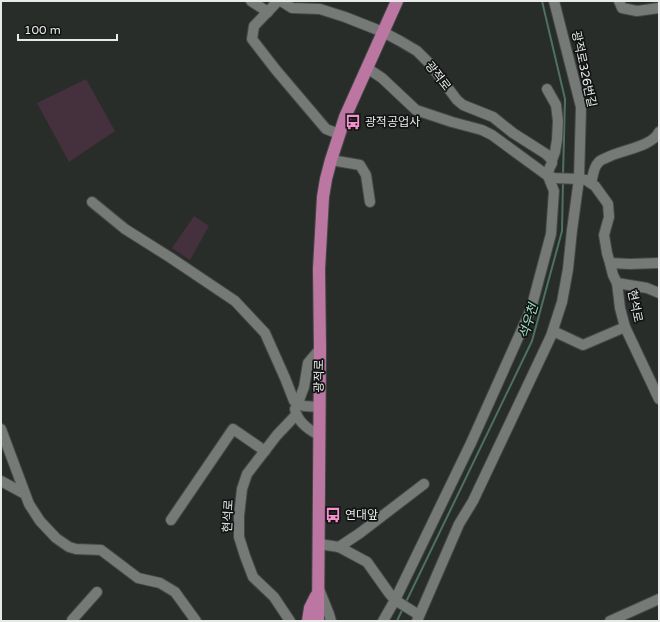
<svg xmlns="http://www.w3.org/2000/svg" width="660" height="622" font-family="'Varela Round','Noto Sans KR',sans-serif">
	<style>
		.green { fill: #45303d }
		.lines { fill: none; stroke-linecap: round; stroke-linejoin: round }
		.stream { stroke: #4d7260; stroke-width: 2 }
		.minor-casing { stroke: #454846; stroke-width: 12 }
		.major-casing { stroke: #454846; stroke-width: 14 }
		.minor { stroke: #757a77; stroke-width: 10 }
		.major { stroke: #bb77a2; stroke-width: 12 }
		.labels { text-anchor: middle; stroke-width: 3.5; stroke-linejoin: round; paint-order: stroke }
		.street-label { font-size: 12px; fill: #e8eae9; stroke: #121413 }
		.poi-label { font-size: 12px; fill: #e8eae9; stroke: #121413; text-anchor: start }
		.water-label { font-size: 13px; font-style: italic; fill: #a1e4c4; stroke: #121413 }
	</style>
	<rect width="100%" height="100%" fill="#282d2a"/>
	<g class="green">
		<path d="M 86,79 L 115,131 L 69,162 L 37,103 Z"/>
		<path d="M 194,216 L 209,226 L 190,260 L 172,248 Z"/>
	</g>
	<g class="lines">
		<g class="stream">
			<path d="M 542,1 L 565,99 L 563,175"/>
			<path d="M 406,602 L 532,341 L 562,231 L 563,181"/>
			<path d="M 397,621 L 403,608"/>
		</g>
		<defs>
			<g id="minor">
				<path d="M 251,1 L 268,12"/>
				<path d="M 278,1 L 254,26 L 252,39 L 276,70 L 326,129 L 339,134"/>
				<path d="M 281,1 L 292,8 L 320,9 L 345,17 L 383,32 L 400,41 L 417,51 L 430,64 L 457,100 L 463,105 L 493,117 L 513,133 L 546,154 L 552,160"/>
				<path d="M 619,1 L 622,8 L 637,11 L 659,8"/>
				<path d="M 367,68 L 382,78 L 416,110 L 452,122 L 482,130 L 492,135 L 548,176 L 554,178 L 579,179 L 586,180 L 595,186 L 608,204 L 609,217 L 604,235 L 607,253 L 610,263 L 613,275 L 617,283 L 647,288 L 659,293"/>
				<path d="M 331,160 L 360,165 L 366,175 L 370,202"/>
				<path d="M 591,183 C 593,177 593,168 598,163 C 600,160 603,159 606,158 C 620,150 652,147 659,132"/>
				<path d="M 92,202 L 125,229 L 171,258 L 235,301 L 265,333 L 285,378 L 294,401 L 304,406 L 319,407"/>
				<path d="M 610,263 L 630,264 L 659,263"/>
				<path d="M 617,283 L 620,308 L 625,327 L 659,399"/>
				<path d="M 553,331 L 583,345 L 625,327"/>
				<path d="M 298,403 L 304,387 L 308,363 L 320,349"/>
				<path d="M 295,409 C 297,421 309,430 319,435"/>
				<path d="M 1,429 L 29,504 L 40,521 L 56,538 L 69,547 L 76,549 L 101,550 L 138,578 L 160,583 L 175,592 L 196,621"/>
				<path d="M 1,481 L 25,494"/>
				<path d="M 171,520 L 233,429 L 265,451"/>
				<path d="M 319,544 L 339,547 L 367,562 L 389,593 L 395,600 L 419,615"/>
				<path d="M 339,547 L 360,533 L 424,484"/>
				<path d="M 319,589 L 329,614 L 331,621"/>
				<path d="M 72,621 L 72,620 L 97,592"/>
				<path d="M 290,621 L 274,597 L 253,577 L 245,556 L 239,537 L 239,516 L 242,489 L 247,474 L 277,435 L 296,415"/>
				<path d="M 383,621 L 395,600 L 471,443 L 531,309 L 551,234 L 554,191 L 548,176 L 549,169 L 552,163 L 552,160 L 555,152 L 557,140 L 558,121 L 556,105 L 547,89"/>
				<path d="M 417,621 L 459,524 L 473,501 L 551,336 L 562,302 L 568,269 L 572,230 L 579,179 L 581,107 L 554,1"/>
				<path d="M 610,621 L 659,599"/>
			</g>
			<g id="major">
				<path d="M 308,621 L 310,608 L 316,596"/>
				<path d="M 318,621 L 320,349 L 319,269 L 323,197 L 326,179 L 331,160 L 345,117 L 397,1"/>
			</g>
		</defs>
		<use href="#minor" class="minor-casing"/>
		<use href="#major" class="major-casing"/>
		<use href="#minor" class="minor"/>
		<use href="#major" class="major"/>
	</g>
	<defs>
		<symbol id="bus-bare" viewBox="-9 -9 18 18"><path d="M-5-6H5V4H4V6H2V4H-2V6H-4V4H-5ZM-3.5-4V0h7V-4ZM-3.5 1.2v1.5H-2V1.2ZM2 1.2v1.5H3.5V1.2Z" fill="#f690cf" stroke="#121413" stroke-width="2.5" paint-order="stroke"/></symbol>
	</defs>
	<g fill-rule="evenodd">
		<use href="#bus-bare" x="342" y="111" width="22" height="22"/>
		<use href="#bus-bare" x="322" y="504" width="22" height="22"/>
	</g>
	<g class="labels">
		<g class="street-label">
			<text transform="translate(584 69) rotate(78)" y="4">광적로326번길</text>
			<text transform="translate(438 76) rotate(52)" y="4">광적로</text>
			<text transform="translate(635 306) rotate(78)" y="4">현석로</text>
			<text transform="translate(319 376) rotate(-89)" y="4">광적로</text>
			<text transform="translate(228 516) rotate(-87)" y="4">현석로</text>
		</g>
		<g class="poi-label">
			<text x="365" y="126">광적공업사</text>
			<text x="345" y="519">연대앞</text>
		</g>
		<g class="water-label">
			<text transform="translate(528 321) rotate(-73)" y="5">석우천</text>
		</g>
	</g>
	<rect width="660" height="622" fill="none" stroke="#e8eae9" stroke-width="4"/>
	<path d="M18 34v6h99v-6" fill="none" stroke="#e8eae9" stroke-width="2"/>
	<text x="24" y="34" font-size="12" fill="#e8eae9" stroke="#121413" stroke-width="3" paint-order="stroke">100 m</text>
</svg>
